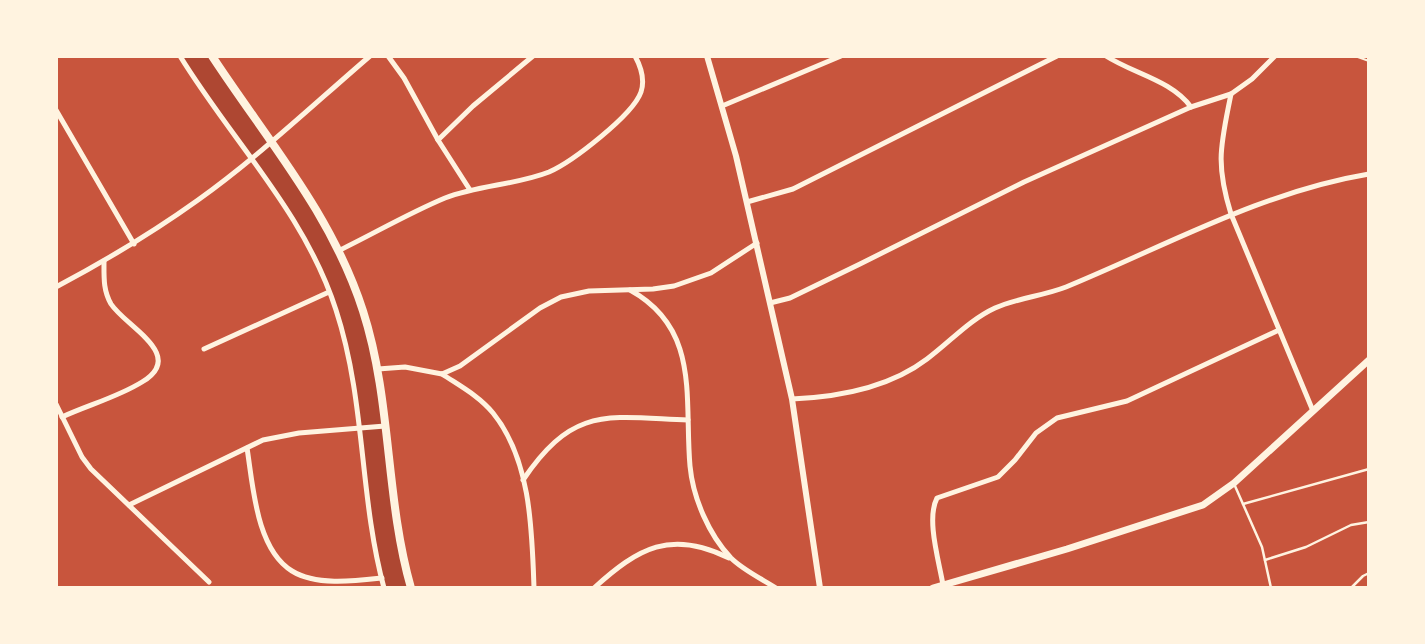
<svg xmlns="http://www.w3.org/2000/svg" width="1425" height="644" font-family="'Exo 2',sans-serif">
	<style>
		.green { fill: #ae4732 }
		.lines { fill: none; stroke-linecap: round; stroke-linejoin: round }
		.path { stroke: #fff3e0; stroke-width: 2 }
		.service { stroke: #fff3e0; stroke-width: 2.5 }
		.minor { stroke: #fff3e0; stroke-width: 5 }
		.tertiary { stroke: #fff3e0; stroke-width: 6 }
		.secondary { stroke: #fff3e0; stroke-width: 7 }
		.primary { stroke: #fff3e0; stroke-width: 8 }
	</style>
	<rect width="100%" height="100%" fill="#c8553d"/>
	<path class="green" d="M 180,56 L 212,56 L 318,210 L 364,312 L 411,588 L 384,588 L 373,538 L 361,428 L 340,322 L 309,246 Z"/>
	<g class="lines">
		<path class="path" d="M 1355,56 L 1369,61"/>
		<g class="service">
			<path d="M 1235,486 L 1262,547 L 1271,588"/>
			<path d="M 1243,504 L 1369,469"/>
			<path d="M 1265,560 L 1306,547 L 1351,525 L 1369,522"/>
			<path d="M 1351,588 L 1363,576 L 1369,573"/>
		</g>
		<g class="minor">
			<path d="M 180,56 C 232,141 305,213 336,310 C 366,402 359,496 384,588"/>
			<path d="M 388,56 L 404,78 L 438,140 L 470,190"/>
			<path d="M 1106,56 C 1134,74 1171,80 1191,107"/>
			<path d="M 1231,94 C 1221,145 1215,162 1231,214 L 1313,411"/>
			<path d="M 722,106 L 841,56"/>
			<path d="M 56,110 L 134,244"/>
			<path d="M 438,140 L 473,106 L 533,56"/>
			<path d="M 747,202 L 793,189 L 1057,56"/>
			<path d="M 340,250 C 375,233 409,213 445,198 C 479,185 516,185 549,172 C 572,162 633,115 641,92 C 645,80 641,67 635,56"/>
			<path d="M 56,287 C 105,261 152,233 198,200 C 257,158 314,104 370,56"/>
			<path d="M 630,290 C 701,329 684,399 690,466 C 693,498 709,535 731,558 C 743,570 762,579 776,588"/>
			<path d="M 770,303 L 790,298 L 860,264 L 1024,182 L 1191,107 L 1231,94 L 1252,79 L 1275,56"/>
			<path d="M 204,349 L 329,292"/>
			<path d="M 378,369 L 405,367 L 442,374 L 460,366 L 540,308 L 561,297 L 589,291 L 653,289 L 674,286 L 711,273 L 757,243"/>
			<path d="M 442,374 C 460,386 479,396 493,413 C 531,460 532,530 534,588"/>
			<path d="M 792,399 C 839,397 889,388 927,359 C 950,342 969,320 995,308 C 1017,298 1043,296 1066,287 C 1166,246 1261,192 1369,174"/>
			<path d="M 56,404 L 82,457 L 91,469 L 209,582"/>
			<path d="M 62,417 C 88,405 118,397 142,382 C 187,355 126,327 111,304 C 103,290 104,277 104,261"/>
			<path d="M 247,448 C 253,485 256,549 292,571 C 316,586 355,581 382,578"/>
			<path d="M 523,480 C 574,405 607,417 688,420"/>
			<path d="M 129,505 L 263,440 L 299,433 L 385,426"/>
			<path d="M 943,585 C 939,561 926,519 937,498 L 998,477 L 1015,460 L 1036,433 L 1057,418 L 1127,401 L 1279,330"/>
			<path d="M 594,588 C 638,548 671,529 729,558"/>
		</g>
		<path class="tertiary" d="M 707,56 L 736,156 L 792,399 L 820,588"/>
		<path class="secondary" d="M 933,588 L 1067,549 L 1203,505 L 1234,483 L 1369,360"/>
		<path class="primary" d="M 212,56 C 267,140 332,214 363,311 C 392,401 385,497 411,588"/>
	</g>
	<rect width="1425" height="644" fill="none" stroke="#fff3e0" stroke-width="116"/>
</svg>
